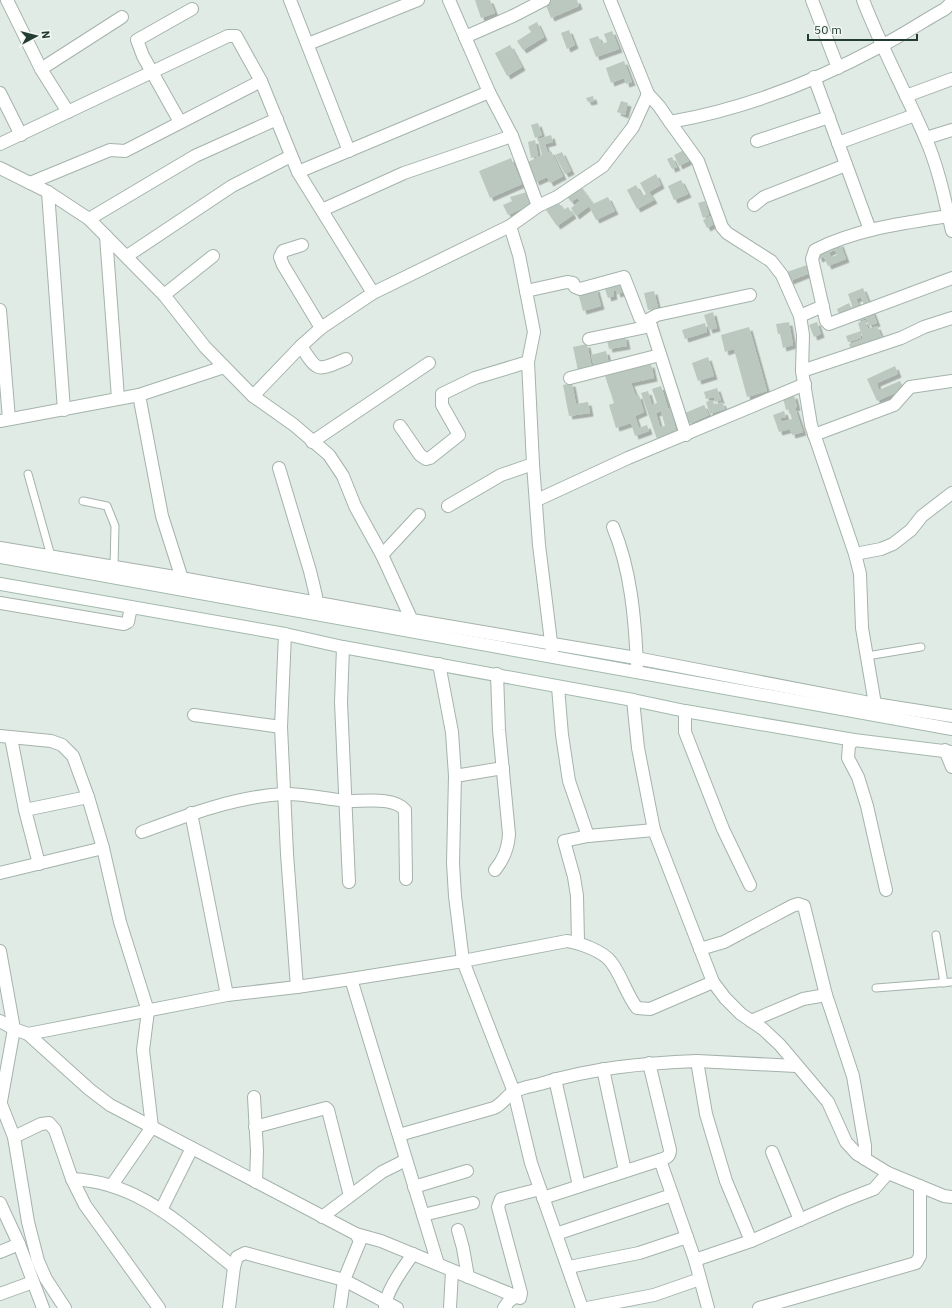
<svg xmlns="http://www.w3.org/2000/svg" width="952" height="1308" font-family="'IBM Plex Sans',sans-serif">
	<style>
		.building { fill: #bac8c0; fill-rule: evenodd; filter: url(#shadow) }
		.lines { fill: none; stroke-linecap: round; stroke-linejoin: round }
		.lane-casing { stroke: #a4b3ab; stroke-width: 9 }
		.street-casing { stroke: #a4b3ab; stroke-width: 14 }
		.secondary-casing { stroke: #a3b9ad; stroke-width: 14 }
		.lane { stroke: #fff; stroke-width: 7 }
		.street { stroke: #fff; stroke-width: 12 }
		.secondary { stroke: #fff; stroke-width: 12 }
	</style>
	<defs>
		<filter id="shadow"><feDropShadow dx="3.5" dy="3.5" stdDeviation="0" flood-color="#0004"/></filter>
	</defs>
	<rect width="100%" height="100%" fill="#e1ebe5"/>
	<g class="building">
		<path d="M 475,0 L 490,0 L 495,13 L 481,18 Z"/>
		<path d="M 552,0 L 577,0 L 579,6 L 551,18 L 545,3 Z"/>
		<path d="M 537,22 L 544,37 L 523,50 L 517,41 L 531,32 L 528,27 Z"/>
		<path d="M 569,30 L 575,45 L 567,49 L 561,33 Z"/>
		<path d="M 612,31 L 619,49 L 596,57 L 589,39 L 598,36 L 602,44 L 607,42 L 604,34 Z"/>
		<path d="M 510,45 L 522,67 L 507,76 L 495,53 Z"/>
		<path d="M 624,61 L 632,82 L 626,84 L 624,78 L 611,83 L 606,68 Z"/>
		<path d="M 593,96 L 594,101 L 588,102 L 586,98 Z"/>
		<path d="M 621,101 L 628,103 L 625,115 L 617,112 Z"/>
		<path d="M 538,123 L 542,135 L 535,138 L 531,125 Z"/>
		<path d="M 551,135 L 553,142 L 545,144 L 548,153 L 551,151 L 563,176 L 550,183 L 547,177 L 536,182 L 526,163 L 542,155 L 538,139 Z"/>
		<path d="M 535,140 L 538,156 L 531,158 L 528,142 Z"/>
		<path d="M 684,150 L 689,161 L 679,166 L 674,155 Z"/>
		<path d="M 562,152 L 571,171 L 565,174 L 555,155 Z"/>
		<path d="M 672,157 L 677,167 L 672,169 L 667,159 Z"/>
		<path d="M 511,158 L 522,184 L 490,198 L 479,171 Z"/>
		<path d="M 656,174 L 661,185 L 649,192 L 654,200 L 637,209 L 627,190 L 636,185 L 642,196 L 646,194 L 640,183 Z"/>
		<path d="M 681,180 L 688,194 L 674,200 L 668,186 Z"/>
		<path d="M 579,185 L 593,204 L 608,197 L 615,211 L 596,220 L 589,206 L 576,216 L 571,208 L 580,201 L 577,198 L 571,202 L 566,195 Z"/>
		<path d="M 527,192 L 532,204 L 508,215 L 503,205 L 512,201 L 510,197 Z"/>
		<path d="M 705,201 L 709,215 L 703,218 L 698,203 Z"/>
		<path d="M 558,202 L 564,210 L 568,207 L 573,215 L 557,226 L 546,210 Z"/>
		<path d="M 710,216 L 714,224 L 707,228 L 703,220 Z"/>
		<path d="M 840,243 L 846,259 L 828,266 L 824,257 L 819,259 L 816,252 ZM 835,250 L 837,255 L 831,257 L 829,252 Z"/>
		<path d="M 807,265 L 810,273 L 790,281 L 787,272 Z"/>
		<path d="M 620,281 L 624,292 L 617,294 L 616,290 L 613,291 L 614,296 L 608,298 L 604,286 Z"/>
		<path d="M 596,288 L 601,306 L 583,311 L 578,293 Z"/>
		<path d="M 863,288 L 869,303 L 864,305 L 861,297 L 856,299 L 861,309 L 854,311 L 848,294 Z"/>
		<path d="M 654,291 L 658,308 L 648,310 L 644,293 Z"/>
		<path d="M 849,303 L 853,311 L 840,317 L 837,309 Z"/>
		<path d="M 872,310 L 877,323 L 869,326 L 866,318 L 858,321 L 856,315 Z"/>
		<path d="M 713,312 L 717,328 L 709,330 L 704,315 Z"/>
		<path d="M 865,320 L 868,329 L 877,326 L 882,338 L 851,349 L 849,344 L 863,339 L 858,323 Z"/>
		<path d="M 789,322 L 793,345 L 783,348 L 780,334 L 786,333 L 778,334 L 776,324 Z"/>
		<path d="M 817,322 L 821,334 L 814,337 L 809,325 Z"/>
		<path d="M 705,323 L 707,332 L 685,339 L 682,330 Z"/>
		<path d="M 749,327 L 767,391 L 747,397 L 734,349 L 725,352 L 721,335 Z"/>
		<path d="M 861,331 L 861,338 L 848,342 L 846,336 Z"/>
		<path d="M 625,336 L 627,346 L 609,349 L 607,340 Z"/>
		<path d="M 587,344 L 592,368 L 578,371 L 573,347 Z"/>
		<path d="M 606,351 L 609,364 L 594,367 L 591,355 Z"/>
		<path d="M 708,357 L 714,376 L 698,381 L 692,363 Z"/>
		<path d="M 651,364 L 654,378 L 631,383 L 636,396 L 639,395 L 644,412 L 635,416 L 639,428 L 647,425 L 649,431 L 635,436 L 631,423 L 616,428 L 609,405 L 614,403 L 605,376 Z"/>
		<path d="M 895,366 L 898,374 L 877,383 L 879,390 L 900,381 L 904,389 L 877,401 L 867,379 Z"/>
		<path d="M 572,383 L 576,404 L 588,402 L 590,413 L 569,416 L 563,385 Z"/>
		<path d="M 661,386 L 668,408 L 656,413 L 660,427 L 665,426 L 661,411 L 670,408 L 677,433 L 657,439 L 641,393 L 648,391 L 652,405 L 657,403 L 652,389 Z"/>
		<path d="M 717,388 L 721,400 L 715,402 L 714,397 L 706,399 L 704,392 Z"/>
		<path d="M 794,395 L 797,407 L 786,410 L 783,398 Z"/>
		<path d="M 713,400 L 714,405 L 722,402 L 725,409 L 710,414 L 706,402 Z"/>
		<path d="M 704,405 L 709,415 L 689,424 L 685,413 Z"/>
		<path d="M 795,408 L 803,432 L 792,435 L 790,429 L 779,432 L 773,415 L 784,411 L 786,417 L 780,418 L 782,422 L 792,419 L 789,410 Z"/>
	</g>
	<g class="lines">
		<defs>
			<g id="lane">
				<path d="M 28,474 L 51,556"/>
				<path d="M 83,501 L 107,506 L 115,526 L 114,566"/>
				<path d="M 867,656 L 921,647"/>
				<path d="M 936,935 L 944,983"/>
				<path d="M 876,988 L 952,982"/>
			</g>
			<g id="street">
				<path d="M 7,0 L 41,69 L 68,112"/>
				<path d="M 290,0 L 349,151"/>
				<path d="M 449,0 L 489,92 L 512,136 L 538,206"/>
				<path d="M 610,0 L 648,94 L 659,106 L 670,122 C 743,109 816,81 881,46 C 903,35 923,21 945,9 L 952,2"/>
				<path d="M 812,0 L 838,68"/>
				<path d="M 863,0 C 881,47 905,91 925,137 C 938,166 945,200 952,231"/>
				<path d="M 465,37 L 513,16 L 544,0"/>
				<path d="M 308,44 L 418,0"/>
				<path d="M 41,69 L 122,17"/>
				<path d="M 814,77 L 870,230"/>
				<path d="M 0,93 L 21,135"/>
				<path d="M 906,96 L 952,79"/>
				<path d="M 180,122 L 143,56 L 137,40 L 192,9"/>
				<path d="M 670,122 L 698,161 L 722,227 L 727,233 L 771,261 L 782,275 L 800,316 L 803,335 L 802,371 L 811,425 L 855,554 L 860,574 L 862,628 L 876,710"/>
				<path d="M 926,138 L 952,130"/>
				<path d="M 757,141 L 829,117"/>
				<path d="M 838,143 L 915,115"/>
				<path d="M 0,144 L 228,36 L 236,36 L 261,81 L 298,172 L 373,293"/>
				<path d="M 0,168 L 48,192 L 89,219 L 164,295 L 205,347 L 253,396 L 294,425 L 329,455 L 343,476 L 355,506 L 382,555 L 414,625"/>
				<path d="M 298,172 L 489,92"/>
				<path d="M 30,183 L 110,150 L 125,151 L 261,81"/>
				<path d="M 48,192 L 64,410"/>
				<path d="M 754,205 L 764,197 L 846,165"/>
				<path d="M 322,210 L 404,173 L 512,136"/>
				<path d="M 949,216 C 903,223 857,229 815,250 L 812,259 L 826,321 L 829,324 L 952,278"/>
				<path d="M 89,219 L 195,156 L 277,119"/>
				<path d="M 510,226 L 519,255 L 534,332 L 528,362 L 533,464 L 539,545 L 552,650"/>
				<path d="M 106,236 L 118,398"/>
				<path d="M 302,245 L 283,251 L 280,257 L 283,265 L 321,328"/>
				<path d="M 127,256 L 232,186 L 291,156"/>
				<path d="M 526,291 L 567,282 L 573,283 L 575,287 L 580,289 L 624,277 L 640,318 L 651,326 L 686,435"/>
				<path d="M 164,295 L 213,256"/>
				<path d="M 0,310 L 9,419"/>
				<path d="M 800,316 L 823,306"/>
				<path d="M 644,322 L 657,315 L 750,295"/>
				<path d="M 589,339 L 651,326"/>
				<path d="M 301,346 C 318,373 317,371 346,359"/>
				<path d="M 802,371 L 901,338 L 924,327 L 952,318"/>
				<path d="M 570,378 L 660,355"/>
				<path d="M 253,396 L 301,346 L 321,328 L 373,293 L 510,226 L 538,206 L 557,197 L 603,166 L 633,127 L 648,94"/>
				<path d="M 0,421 L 139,395"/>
				<path d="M 400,426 L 420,455 L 426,459 L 430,458 L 459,435 L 442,405 L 442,394 L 475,378 L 528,362"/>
				<path d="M 814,435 L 894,405 L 910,387 L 952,381"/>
				<path d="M 312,442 L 429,363"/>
				<path d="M 279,468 L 310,571 L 316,596 L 315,609"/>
				<path d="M 537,500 L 628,458 L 805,384"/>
				<path d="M 448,506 L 501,475 L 533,464"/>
				<path d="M 613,527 C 631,570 635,619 637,665"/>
				<path d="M 0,548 L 181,578 L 412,620 L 636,658 L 875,704 L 952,716"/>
				<path d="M 855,554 L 881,549 L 893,544 L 911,530 L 922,516 L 952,493"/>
				<path d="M 382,555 L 419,515"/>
				<path d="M 184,585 L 162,516 L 139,395 L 224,367"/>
				<path d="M 0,603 L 124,624 L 128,622 L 131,607"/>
				<path d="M 285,634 L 281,727 L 287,854 L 297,987"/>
				<path d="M 343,647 L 341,702 L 349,882"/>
				<path d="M 439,664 L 452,732 L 455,776 L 453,863 L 455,896 L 463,961 L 514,1092 L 531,1163 L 582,1308"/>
				<path d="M 558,687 L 562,735 L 569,781 L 588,836"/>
				<path d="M 633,700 L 638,748 L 654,830 L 713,982 L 725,998 L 741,1014 L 763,1029 L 780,1045 L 828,1102 L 846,1142 L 857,1154 L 888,1173 L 944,1196 L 952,1197"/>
				<path d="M 685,711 L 685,732 L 723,829 L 750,885"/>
				<path d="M 194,715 L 281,727"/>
				<path d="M 0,736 L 51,741 L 62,745 L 73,756 L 88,797 L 103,848 L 120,922 L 148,1011 L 143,1050 L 152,1127 L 112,1185"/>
				<path d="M 11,738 L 25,810 L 39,864"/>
				<path d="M 854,740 L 849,745 L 848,758 L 858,777 L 867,806 L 886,890"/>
				<path d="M 945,750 L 952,767"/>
				<path d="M 455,776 L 503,768"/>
				<path d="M 25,810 L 88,797"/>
				<path d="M 191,813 L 227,995"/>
				<path d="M 142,832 C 187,815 234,797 283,794 C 305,793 327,800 350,801 C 366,801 394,797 405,810 L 406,879"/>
				<path d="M 495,870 C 504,859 508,849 509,834 L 499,730 L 497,674"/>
				<path d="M 0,873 L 103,848"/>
				<path d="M 578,942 L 577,896 L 574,877 L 564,841 L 588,836 L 654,830"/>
				<path d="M 700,949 L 724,942 L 792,906 L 798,904 L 804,906 L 826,995 L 853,1076 L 865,1146 L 865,1159"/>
				<path d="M 0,951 L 14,1029 L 0,1107"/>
				<path d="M 351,979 L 438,1264"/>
				<path d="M 0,1021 L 14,1029 L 28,1034 L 89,1089 L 110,1105 L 356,1234 L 360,1241 L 344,1280 L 397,1308"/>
				<path d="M 751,1021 L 803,999 L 826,995"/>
				<path d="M 28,1034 L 227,995 L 297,987 L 351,979 L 463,961 L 567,941 C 580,943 603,951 611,962 C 622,976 626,994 637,1008 L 650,1009 L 713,982"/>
				<path d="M 697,1061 L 796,1066"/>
				<path d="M 649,1063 L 670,1150 C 670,1157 666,1158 660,1160"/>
				<path d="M 603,1069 L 625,1171"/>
				<path d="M 555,1079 L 579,1186"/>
				<path d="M 254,1097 L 257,1151 L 256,1182"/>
				<path d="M 1,1104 L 14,1137 L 28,1222 L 38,1261 L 46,1279 L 65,1308"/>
				<path d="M 255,1127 L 326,1108 L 328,1110 L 350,1196"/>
				<path d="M 399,1135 L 494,1108 C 502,1104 506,1097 513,1092 C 520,1088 532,1086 540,1084 C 591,1068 644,1063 697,1061 L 706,1114 L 726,1181 L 751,1241"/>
				<path d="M 14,1137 L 41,1124 L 49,1123 L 55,1130 L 72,1179 L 85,1205 L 159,1308"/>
				<path d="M 772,1152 L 800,1220"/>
				<path d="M 72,1179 C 140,1182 183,1227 234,1267"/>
				<path d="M 414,1187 L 467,1171"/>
				<path d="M 543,1198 L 660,1160 L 695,1260"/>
				<path d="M 0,1203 L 19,1244 L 43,1308"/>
				<path d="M 161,1210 L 192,1148"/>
				<path d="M 423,1215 L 473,1203"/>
				<path d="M 322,1217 L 382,1172 L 406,1160"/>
				<path d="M 458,1230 L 463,1248 L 468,1277"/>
				<path d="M 356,1234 L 381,1241 L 520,1298 L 521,1293 L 498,1207 L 501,1199 L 540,1189"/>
				<path d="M 556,1234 L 672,1195"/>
				<path d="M 0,1252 L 19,1244"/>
				<path d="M 569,1267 L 639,1253 L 687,1237"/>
				<path d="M 0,1294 L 33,1282"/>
				<path d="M 229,1308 L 234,1267 L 237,1257 L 245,1253 L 344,1280 L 340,1308"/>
				<path d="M 385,1308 C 385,1292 404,1267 413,1254"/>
				<path d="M 450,1308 L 452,1271"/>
				<path d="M 504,1308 L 509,1301 L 515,1297"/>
				<path d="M 587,1308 L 654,1295 L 700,1279"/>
				<path d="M 708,1308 L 695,1260 L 751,1241 L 843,1201 L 874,1189 L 888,1173"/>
				<path d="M 759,1308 L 916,1263 L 920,1256 L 920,1186"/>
			</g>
			<g id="secondary">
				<path d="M 0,557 L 952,729"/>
				<path d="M 0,584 L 285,634 L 343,647 L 633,700 L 685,711 L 854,740 L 952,752"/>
			</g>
		</defs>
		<use href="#lane" class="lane-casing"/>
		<use href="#street" class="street-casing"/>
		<use href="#secondary" class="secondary-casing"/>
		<use href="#lane" class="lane"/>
		<use href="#street" class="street"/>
		<use href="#secondary" class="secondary"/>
	</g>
	<g transform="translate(36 36) rotate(83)" stroke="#f2f8f3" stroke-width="3" paint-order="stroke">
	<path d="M0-3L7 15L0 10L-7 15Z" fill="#233b30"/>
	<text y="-6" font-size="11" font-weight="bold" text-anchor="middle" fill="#233b30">N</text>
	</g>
	<path d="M808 34v6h109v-6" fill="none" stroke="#233b30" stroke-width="2"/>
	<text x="814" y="34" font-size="12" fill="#233b30" stroke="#f2f8f3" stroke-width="3" paint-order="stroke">50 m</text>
</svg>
